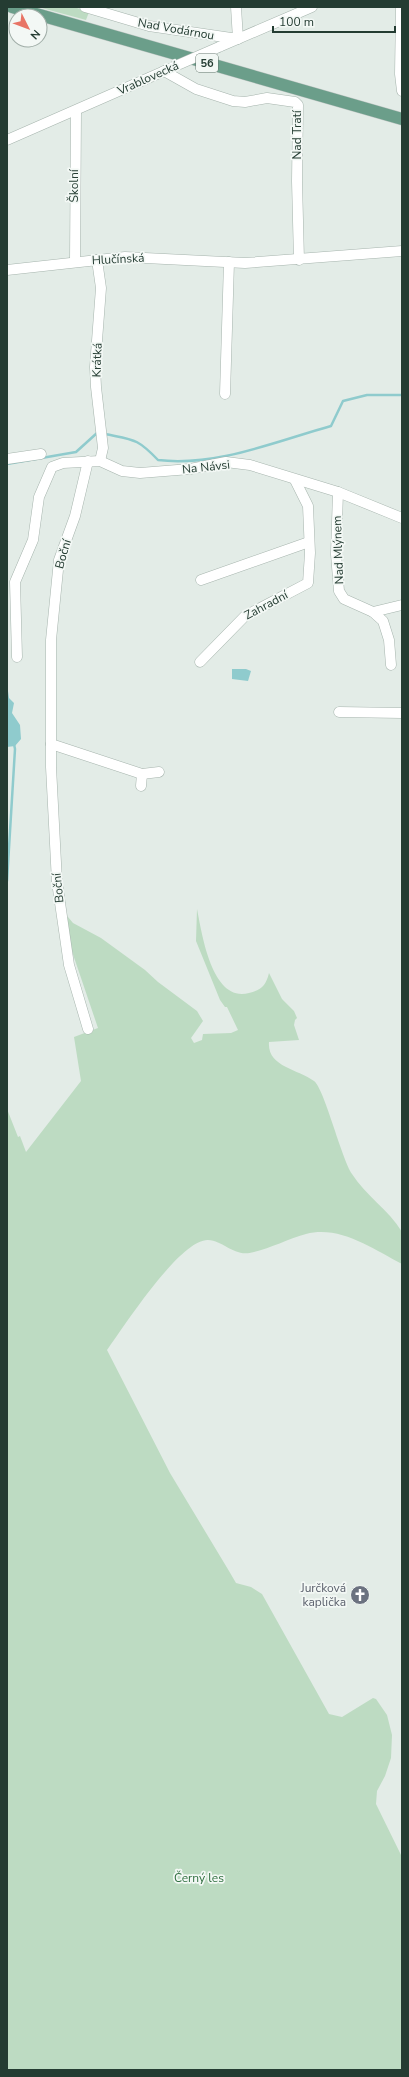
<svg xmlns="http://www.w3.org/2000/svg" width="409" height="2077" font-family="'Nunito Sans',sans-serif">
	<style>
		.green { fill: #bddbc2 }
		.water { fill: #8fcbcd }
		.lines { fill: none; stroke-linecap: round; stroke-linejoin: round }
		.stream { stroke: #8fcbcd; stroke-width: 2.5 }
		.minor-casing { stroke: #a6b4ad; stroke-width: 11 }
		.major-casing { stroke: #c2c8c6; stroke-width: 13 }
		.minor { stroke: #fff; stroke-width: 10 }
		.major { stroke: #6b9e8a; stroke-width: 12 }
		.minor-bridge-casing { stroke: #a6b4ad; stroke-width: 11; stroke-linecap: butt }
		.minor-bridge { stroke: #fff; stroke-width: 10 }
		.labels { text-anchor: middle; stroke-width: 3.5; stroke-linejoin: round; paint-order: stroke }
		.shield { fill: #f3f8f5; stroke: #62746c; stroke-width: 1 }
		.shield-label { font-size: 11px; font-weight: bold; fill: #243c32 }
		.street-label { font-size: 12px; fill: #243c32; stroke: #f3f8f5 }
		.worship-label { font-size: 12px; fill: #5b616d; stroke: #f3f8f5; text-anchor: end }
		.park-label { font-size: 12px; fill: #317041; stroke: #f3f8f5 }
	</style>
	<rect width="100%" height="100%" fill="#e3ece7"/>
	<g class="green">
		<path d="M 38,7 L 74,7 L 89,12 L 86,20 Z"/>
		<path d="M 197,909 C 202,934 212,1003 249,993 C 262,990 266,985 269,973 L 282,999 L 294,1011 L 297,1018 L 295,1020 L 294,1025 L 299,1040 L 269,1042 C 267,1067 298,1069 314,1081 C 324,1088 341,1157 352,1174 C 365,1195 389,1210 402,1232 L 402,1264 C 373,1249 340,1225 306,1234 C 288,1239 271,1248 254,1252 C 234,1258 225,1241 208,1240 C 180,1239 123,1328 107,1350 L 170,1473 L 229,1571 L 236,1583 L 251,1587 L 262,1594 L 329,1714 L 342,1717 L 373,1698 L 376,1699 L 387,1715 L 392,1735 L 391,1758 L 385,1776 L 377,1791 L 376,1804 L 402,1857 L 402,2070 L 7,2070 L 7,1109 L 18,1137 L 20,1136 L 26,1152 L 81,1081 L 74,1037 L 98,1028 L 60,916 L 68,917 L 73,923 L 101,938 L 145,970 L 158,982 L 197,1011 L 203,1021 L 191,1038 L 194,1043 L 202,1040 L 203,1034 L 231,1033 L 238,1030 L 227,1007 L 225,1007 L 220,1000 L 196,941 Z"/>
	</g>
	<g class="water">
		<path d="M 232,669 L 246,669 L 251,671 L 248,681 L 232,679 Z"/>
		<path d="M 7,684 L 9,698 L 14,703 L 12,713 L 20,725 L 21,739 L 15,746 L 7,747 Z"/>
	</g>
	<g class="lines">
		<g class="stream">
			<path d="M 105,434 C 134,440 137,438 158,460 C 216,467 277,441 331,426 L 343,401 L 367,395 L 402,395"/>
			<path d="M 7,464 L 76,452 L 97,433"/>
			<path d="M 7,881 L 15,749 L 14,744"/>
		</g>
		<defs>
			<g id="minor">
				<path d="M 85,7 L 149,26 L 238,39 L 236,7"/>
				<path d="M 401,7 L 400,74 L 402,91"/>
				<path d="M 219,47 L 312,7"/>
				<path d="M 164,71 L 196,89 L 233,101 L 245,102 L 267,98 L 295,102 L 298,105 L 297,181 L 299,260"/>
				<path d="M 7,140 L 169,69"/>
				<path d="M 97,260 L 101,288 L 95,367 L 96,387 L 103,448 L 100,461"/>
				<path d="M 75,262 L 76,111"/>
				<path d="M 7,270 L 125,257 L 245,263 L 402,251"/>
				<path d="M 225,394 L 229,262"/>
				<path d="M 7,459 L 41,454"/>
				<path d="M 88,461 L 75,516 L 59,560 L 51,640 L 51,767 L 57,882 L 69,965 L 88,1029"/>
				<path d="M 338,492 L 336,554 L 339,591 L 344,599 L 373,612 L 383,621 L 389,640 L 391,665"/>
				<path d="M 201,580 L 309,542"/>
				<path d="M 373,612 L 402,605"/>
				<path d="M 17,657 L 15,582 L 33,540 L 39,497 L 52,467 L 63,463 L 100,461 L 122,471 L 140,473 L 190,469 L 226,462 L 250,465 L 338,492 L 402,518"/>
				<path d="M 200,662 L 245,616 L 308,583 L 310,553 L 308,506 L 295,480"/>
				<path d="M 339,712 L 402,713"/>
				<path d="M 51,744 L 142,774 L 159,772"/>
				<path d="M 141,786 L 142,774"/>
			</g>
			<path id="major" d="M 12,7 L 402,119"/>
		</defs>
		<use href="#minor" class="minor-casing"/>
		<use href="#major" class="major-casing"/>
		<use href="#minor" class="minor"/>
		<use href="#major" class="major"/>
		<defs>
			<path id="minor-bridge" d="M 173,67 L 219,47"/>
		</defs>
		<use href="#minor-bridge" class="minor-bridge-casing"/>
		<use href="#minor-bridge" class="minor-bridge"/>
	</g>
	<defs>
		<symbol id="church-disc" viewBox="-11 -11 22 22"><circle r="9.5" fill="#6b7280" stroke="#f3f8f5"/><path d="M-1.2-6h2.4v3.5h3.3v2.4h-3.3V6h-2.4V-.1h-3.3v-2.4h3.3Z" fill="#fff"/></symbol>
	</defs>
	<g fill-rule="evenodd">
		<use href="#church-disc" x="349" y="1584" width="22" height="22"/>
	</g>
	<g class="labels">
		<rect class="shield" x="196" y="54" width="22" height="18" rx="3"/>
		<g class="shield-label">
			<text x="207" y="67">56</text>
		</g>
		<g class="street-label">
			<text transform="translate(176 29) rotate(10)" y="4">Nad Vodárnou</text>
			<text transform="translate(148 78) rotate(-24)" y="4">Vrablovecká</text>
			<text transform="translate(297 135) rotate(-90)" y="4">Nad Tratí</text>
			<text transform="translate(74 186) rotate(-90)" y="4">Školní</text>
			<text transform="translate(118 259) rotate(-3)" y="4">Hlučínská</text>
			<text transform="translate(97 360) rotate(-88)" y="4">Krátká</text>
			<text transform="translate(206 467) rotate(-6)" y="4">Na Návsi</text>
			<text transform="translate(338 550) rotate(-92)" y="4">Nad Mlýnem</text>
			<text transform="translate(63 554) rotate(-74)" y="4">Boční</text>
			<text transform="translate(266 605) rotate(-28)" y="4">Zahradní</text>
			<text transform="translate(58 888) rotate(-96)" y="4">Boční</text>
		</g>
		<g class="worship-label">
			<text x="346" y="1592">Jurčková<tspan x="346" dy="14">kaplička</tspan></text>
		</g>
		<g class="park-label">
			<text x="199" y="1882">Černý les</text>
		</g>
	</g>
	<rect width="409" height="2077" fill="none" stroke="#243c32" stroke-width="16"/>
	<g transform="translate(28 28) rotate(132)"><circle r="19" fill="#f3f8f5" stroke="#a0ada7"/>
	<path d="M0-3L7 15L0 10L-7 15Z" fill="#e87465"/>
	<text y="-6" font-size="11" font-weight="bold" text-anchor="middle" fill="#243c32">N</text>
	</g>
	<path d="M273 26v6h122v-6" fill="none" stroke="#243c32" stroke-width="2"/>
	<text x="279" y="26" font-size="12" fill="#243c32" stroke="#f3f8f5" stroke-width="3" paint-order="stroke">100 m</text>
</svg>
